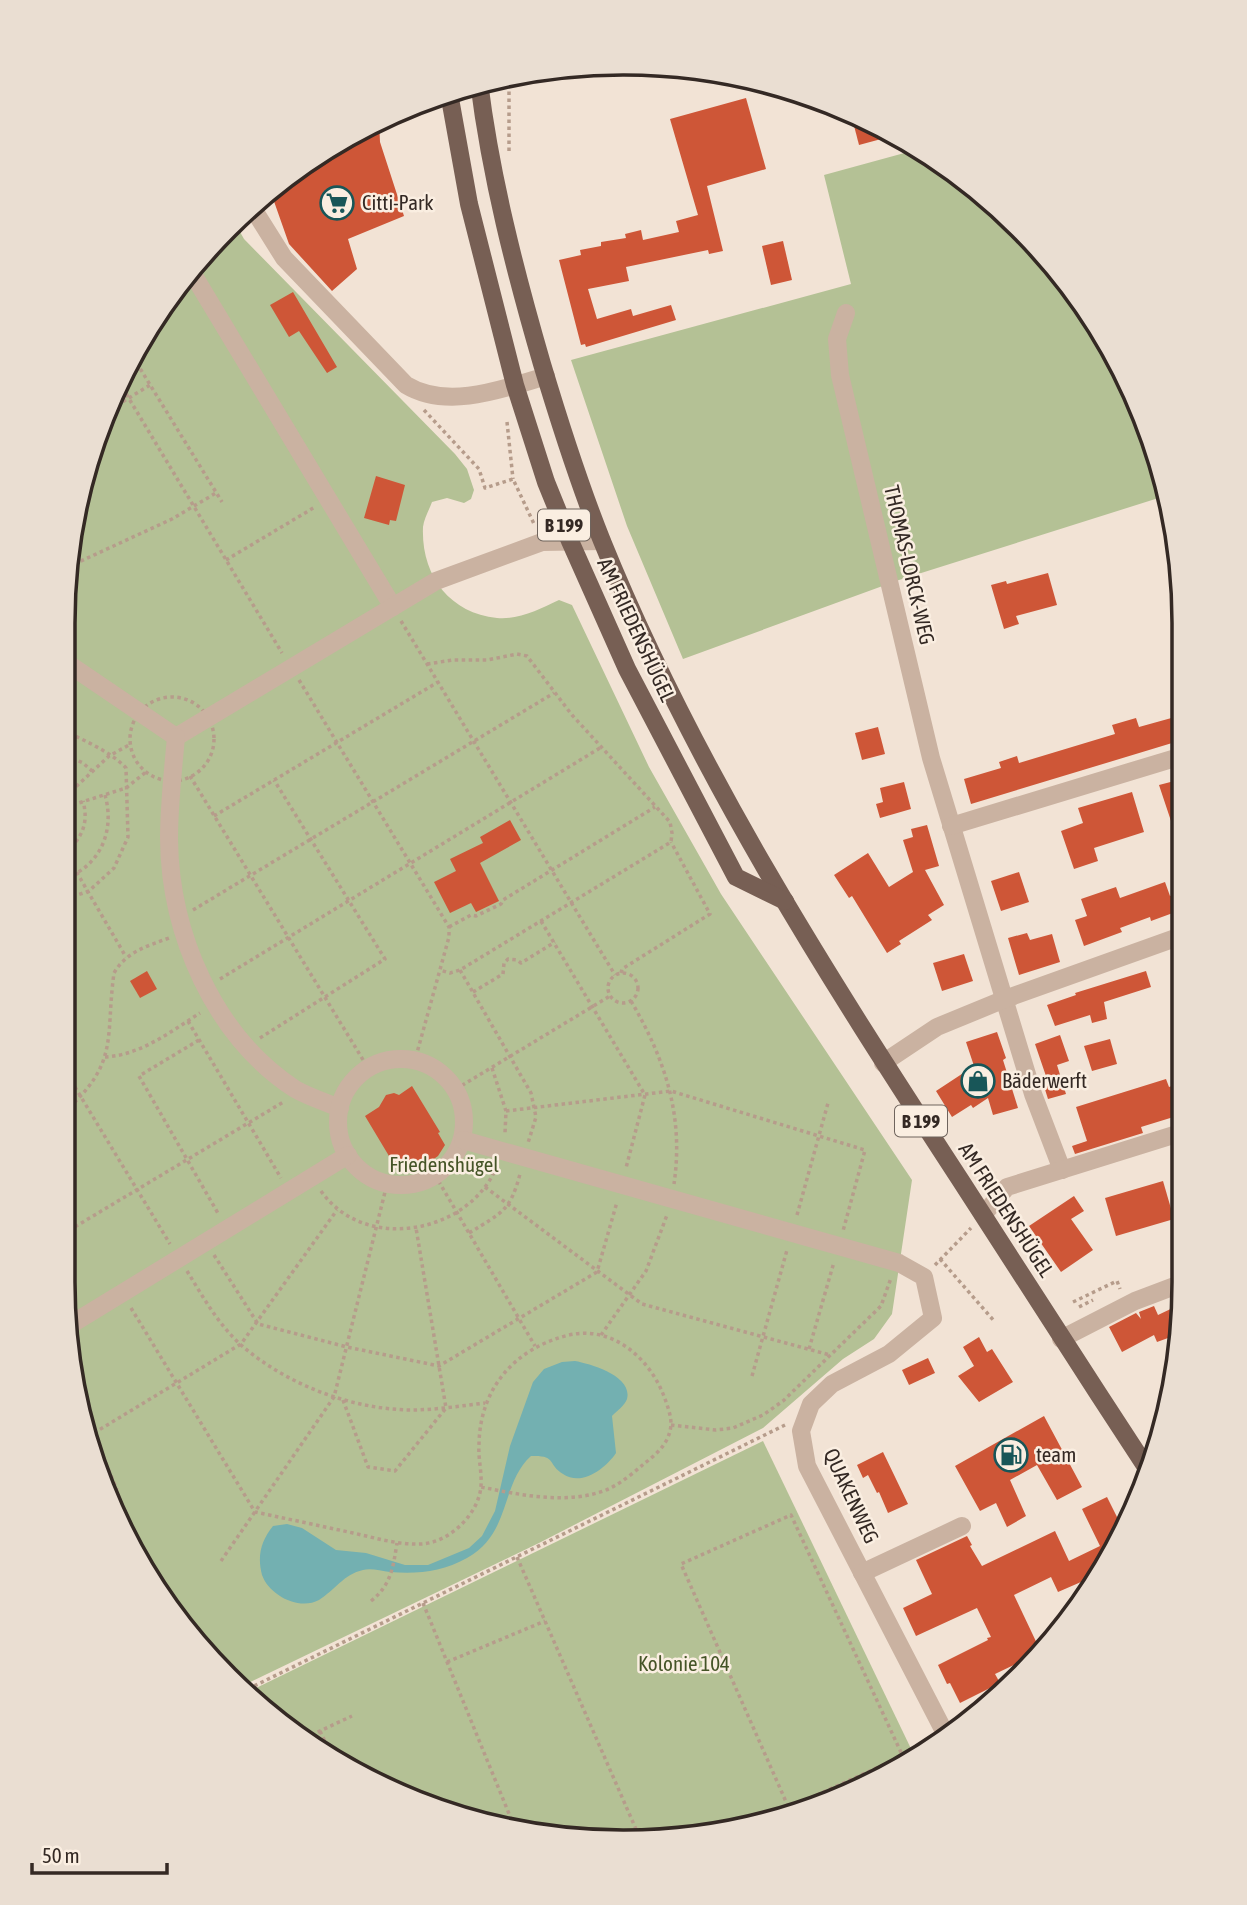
<svg xmlns="http://www.w3.org/2000/svg" width="1247" height="1905" font-family="'Asap Condensed',sans-serif">
	<style>
		.green { fill: #b4c195 }
		.water { fill: #73b0b1 }
		.building { fill: #ce5637 }
		.lines { fill: none; stroke-linecap: round; stroke-linejoin: round }
		.path { stroke: #b69c8b; stroke-width: 3.5; stroke-dasharray: 3.5 3.5; stroke-linecap: butt }
		.minor { stroke: #cab2a1; stroke-width: 18 }
		.major { stroke: #775f54; stroke-width: 18 }
		.labels { text-anchor: middle; stroke-width: 5; stroke-linejoin: round; paint-order: stroke }
		.shield { fill: #faeee1; stroke: #6f645d; stroke-width: 2 }
		.shield-label { font-size: 19px; font-weight: bold; fill: #342924 }
		.poi-label { font-size: 21px; fill: #342924; stroke: #faeee1; text-anchor: start }
		.street-label { font-size: 21px; fill: #342924; stroke: #faeee1 }
		.park-label { font-size: 21px; fill: #455427; stroke: #faeee1 }
		.rim { fill: none; stroke: #342924; stroke-width: 3.5 }
	</style>
	<rect width="100%" height="100%" fill="#f2e3d5"/>
	<g class="green">
		<path d="M 919,149 L 993,202 L 1068,283 L 1126,376 L 1165,479 L 1168,495 L 899,580 L 683,659 L 627,526 L 571,360 L 851,284 L 824,175 Z"/>
		<path d="M 235,223 L 244,239 L 455,454 L 467,469 L 474,490 L 471,499 L 464,503 L 447,498 L 432,502 C 429,510 424,519 423,527 C 421,575 449,613 497,618 C 519,620 540,609 559,600 L 572,605 L 649,767 L 721,894 L 912,1180 L 892,1314 L 874,1339 L 843,1359 L 763,1428 L 539,1543 L 244,1685 L 158,1593 L 93,1461 L 63,1282 L 68,550 L 121,376 L 202,254 Z"/>
		<path d="M 763,1441 L 915,1757 L 769,1823 L 587,1841 L 443,1812 L 283,1726 L 250,1691 Z"/>
	</g>
	<path class="water" d="M 575,1361 C 591,1364 633,1376 627,1399 C 625,1405 617,1411 612,1416 L 616,1453 C 606,1468 582,1487 563,1474 C 547,1464 557,1455 531,1456 C 500,1484 512,1533 467,1558 C 442,1572 418,1574 390,1572 C 381,1571 371,1568 363,1570 C 344,1574 335,1590 319,1600 C 299,1611 269,1595 262,1575 C 257,1556 261,1541 273,1526 L 287,1524 L 302,1528 L 336,1550 L 366,1553 L 405,1565 L 428,1565 L 469,1548 L 482,1536 L 495,1511 L 510,1446 L 533,1382 L 544,1369 L 562,1362 Z"/>
	<g class="building">
		<path d="M 746,98 L 766,169 L 707,186 L 723,251 L 709,254 L 708,250 L 626,267 L 629,281 L 588,289 L 597,319 L 631,309 L 633,316 L 671,305 L 676,320 L 586,347 L 585,344 L 581,345 L 559,260 L 581,255 L 580,250 L 601,246 L 601,242 L 626,238 L 625,234 L 641,230 L 643,240 L 679,232 L 676,221 L 698,215 L 670,119 Z"/>
		<path d="M 851,114 L 896,135 L 859,145 Z"/>
		<path d="M 379,120 L 380,142 L 404,216 L 348,239 L 357,269 L 332,291 L 289,244 L 270,190 L 282,179 Z"/>
		<path d="M 783,241 L 792,280 L 771,285 L 762,246 Z"/>
		<path d="M 293,292 L 337,367 L 327,373 L 299,331 L 289,337 L 270,305 Z"/>
		<path d="M 376,476 L 405,485 L 396,521 L 390,520 L 389,525 L 364,518 Z"/>
		<path d="M 1048,573 L 1057,605 L 1016,616 L 1019,624 L 1004,629 L 991,585 L 1006,581 L 1007,584 Z"/>
		<path d="M 1175,717 L 1182,740 L 971,804 L 964,779 L 1001,768 L 999,762 L 1017,756 L 1019,763 L 1115,734 L 1112,725 L 1136,718 L 1139,727 Z"/>
		<path d="M 878,727 L 885,754 L 862,760 L 855,733 Z"/>
		<path d="M 1182,779 L 1182,817 L 1171,821 L 1159,785 Z"/>
		<path d="M 904,782 L 911,809 L 880,818 L 876,804 L 883,802 L 880,788 Z"/>
		<path d="M 1132,792 L 1144,832 L 1094,848 L 1098,861 L 1074,869 L 1061,831 L 1083,823 L 1078,808 Z"/>
		<path d="M 510,820 L 521,840 L 480,863 L 499,901 L 476,912 L 471,903 L 450,913 L 434,882 L 456,871 L 450,859 L 483,843 L 480,837 Z"/>
		<path d="M 927,825 L 939,866 L 925,870 L 944,905 L 928,915 L 932,920 L 899,941 L 901,944 L 887,953 L 852,896 L 849,898 L 834,875 L 868,853 L 889,887 L 913,872 L 903,840 L 913,837 L 911,829 Z"/>
		<path d="M 1019,872 L 1029,902 L 1001,911 L 991,881 Z"/>
		<path d="M 1165,882 L 1170,896 L 1181,892 L 1181,910 L 1151,921 L 1150,917 L 1120,928 L 1122,932 L 1084,946 L 1075,920 L 1087,916 L 1081,899 L 1116,887 L 1120,898 Z"/>
		<path d="M 1027,933 L 1030,940 L 1052,934 L 1060,962 L 1019,975 L 1008,938 Z"/>
		<path d="M 964,954 L 973,981 L 942,991 L 933,963 Z"/>
		<path d="M 147,971 L 157,989 L 140,998 L 130,981 Z"/>
		<path d="M 1146,971 L 1151,987 L 1104,1002 L 1107,1019 L 1092,1023 L 1090,1015 L 1055,1026 L 1047,1005 L 1076,995 L 1075,993 Z"/>
		<path d="M 997,1032 L 1006,1058 L 1003,1060 L 1018,1108 L 993,1115 L 988,1098 L 973,1108 L 971,1105 L 952,1117 L 936,1091 L 974,1066 L 966,1042 Z"/>
		<path d="M 1060,1035 L 1069,1061 L 1057,1065 L 1066,1094 L 1048,1099 L 1042,1080 L 1047,1079 L 1035,1044 Z"/>
		<path d="M 1110,1039 L 1117,1064 L 1092,1071 L 1084,1046 Z"/>
		<path d="M 1166,1079 L 1169,1087 L 1181,1083 L 1180,1115 L 1141,1127 L 1143,1133 L 1075,1154 L 1072,1146 L 1087,1141 L 1076,1107 Z"/>
		<path d="M 412,1086 L 440,1132 L 438,1133 L 445,1145 L 438,1156 L 424,1166 L 401,1172 L 394,1160 L 392,1161 L 365,1116 L 379,1107 L 386,1095 L 394,1093 L 399,1095 Z"/>
		<path d="M 1163,1181 L 1174,1219 L 1116,1236 L 1105,1198 Z"/>
		<path d="M 1074,1196 L 1084,1211 L 1071,1219 L 1093,1250 L 1061,1272 L 1029,1226 Z"/>
		<path d="M 1179,1305 L 1179,1355 L 1168,1338 L 1157,1342 L 1154,1335 L 1122,1352 L 1109,1327 L 1136,1313 L 1141,1319 L 1139,1312 L 1154,1306 L 1158,1315 Z"/>
		<path d="M 979,1337 L 987,1352 L 992,1349 L 1013,1382 L 979,1402 L 958,1376 L 974,1366 L 963,1347 Z"/>
		<path d="M 928,1358 L 935,1373 L 909,1385 L 902,1370 Z"/>
		<path d="M 1044,1416 L 1082,1487 L 1057,1500 L 1037,1465 L 1010,1480 L 1026,1516 L 1007,1527 L 996,1503 L 980,1511 L 955,1466 Z"/>
		<path d="M 883,1452 L 908,1504 L 888,1513 L 879,1492 L 877,1493 L 868,1475 L 863,1478 L 857,1465 Z"/>
		<path d="M 1107,1497 L 1122,1527 L 1084,1588 L 1081,1582 L 1058,1592 L 1051,1577 L 1014,1595 L 1041,1652 L 995,1674 L 1000,1683 L 960,1703 L 950,1683 L 947,1684 L 938,1665 L 988,1640 L 987,1638 L 991,1637 L 977,1608 L 916,1636 L 903,1608 L 932,1594 L 916,1560 L 967,1536 L 972,1545 L 970,1546 L 982,1566 L 1055,1531 L 1069,1561 L 1100,1546 L 1082,1509 Z"/>
	</g>
	<g class="lines">
		<g class="path">
			<path d="M 509,151 L 509,77"/>
			<path d="M 133,357 L 222,502"/>
			<path d="M 119,382 L 282,653"/>
			<path d="M 111,409 L 150,385"/>
			<path d="M 424,410 L 479,469 L 485,488 L 513,479 L 535,526"/>
			<path d="M 507,422 L 513,479"/>
			<path d="M 226,560 L 315,507"/>
			<path d="M 68,567 L 172,519 L 216,493"/>
			<path d="M 401,621 L 615,975"/>
			<path d="M 427,664 L 453,660 L 487,660 L 517,654 L 527,656 L 572,715 L 670,822 L 672,833 L 671,842 L 460,970 L 450,973 L 440,970"/>
			<path d="M 299,680 L 449,927 L 449,937 L 415,1060"/>
			<circle cx="172" cy="739" r="42"/>
			<path d="M 66,755 L 83,763 L 92,771"/>
			<path d="M 190,776 L 368,1068"/>
			<path d="M 66,782 L 75,788"/>
			<path d="M 66,796 L 109,756 L 129,745"/>
			<path d="M 66,807 L 126,788 L 146,772"/>
			<path d="M 214,816 L 438,682"/>
			<path d="M 66,852 C 82,838 89,823 83,801"/>
			<path d="M 66,854 L 126,957"/>
			<path d="M 66,878 C 101,865 115,830 105,795"/>
			<path d="M 66,899 L 89,891 L 114,868 L 128,837 L 126,768 C 111,752 87,742 67,732"/>
			<path d="M 193,910 L 554,693"/>
			<path d="M 541,921 L 645,1095 L 626,1168"/>
			<path d="M 449,927 L 471,915 L 476,916 L 501,904 L 503,900 L 655,807"/>
			<path d="M 460,970 L 531,1093 L 536,1117 L 528,1143"/>
			<circle cx="623" cy="988" r="15"/>
			<path d="M 621,973 L 622,969 L 710,914 L 671,842"/>
			<path d="M 220,979 L 600,748"/>
			<path d="M 473,992 L 503,974 L 504,963 L 508,959 L 517,960 L 521,963 L 555,942"/>
			<path d="M 631,1001 C 665,1059 684,1116 674,1184"/>
			<path d="M 188,1021 L 281,1178"/>
			<path d="M 260,1038 L 385,959 L 274,780"/>
			<path d="M 199,1040 L 139,1076 L 219,1215"/>
			<path d="M 105,1057 C 141,1055 170,1032 200,1013"/>
			<path d="M 492,1068 L 506,1111 L 505,1133"/>
			<path d="M 64,1069 L 170,1244"/>
			<path d="M 456,1089 L 610,996"/>
			<path d="M 506,1111 L 671,1091 L 865,1150 L 843,1231"/>
			<path d="M 64,1112 C 120,1063 105,1038 114,973 C 126,952 147,946 169,938"/>
			<path d="M 435,1175 L 535,1346"/>
			<path d="M 485,1187 L 642,1304 L 830,1355"/>
			<path d="M 321,1191 C 364,1253 468,1234 496,1168"/>
			<path d="M 797,1215 L 828,1103"/>
			<path d="M 469,1233 C 501,1213 510,1212 520,1174"/>
			<path d="M 63,1234 L 285,1101"/>
			<path d="M 214,1255 L 258,1324 L 347,1347 L 439,1366 L 597,1272 L 617,1202"/>
			<path d="M 940,1259 L 995,1322"/>
			<path d="M 935,1265 L 971,1228"/>
			<path d="M 187,1271 C 203,1297 218,1324 241,1345 C 286,1384 350,1409 410,1410 C 435,1410 460,1406 485,1403"/>
			<path d="M 1073,1302 L 1117,1281 L 1120,1289"/>
			<path d="M 1079,1307 L 1093,1300"/>
			<path d="M 131,1308 L 255,1512 C 288,1519 321,1526 353,1533 C 376,1538 398,1545 421,1544 C 449,1543 479,1514 481,1486 C 482,1472 478,1458 479,1444 C 480,1388 515,1348 569,1335 C 613,1325 651,1359 665,1399 C 668,1407 671,1416 671,1424 C 670,1442 658,1453 645,1463 C 634,1472 621,1484 606,1490 C 567,1505 521,1495 481,1487"/>
			<path d="M 601,1335 L 646,1271 L 667,1215"/>
			<path d="M 809,1349 L 834,1262"/>
			<path d="M 752,1376 L 787,1250"/>
			<path d="M 343,1400 L 368,1467 L 395,1471 L 446,1408 L 416,1228"/>
			<path d="M 84,1411 L 117,1490"/>
			<path d="M 671,1425 L 716,1430 L 733,1428 L 763,1415 L 783,1401 L 881,1306 L 891,1278"/>
			<path d="M 94,1433 L 241,1344 L 337,1210"/>
			<path d="M 517,1557 L 639,1836"/>
			<path d="M 221,1561 L 334,1397 L 387,1184"/>
			<path d="M 371,1601 C 391,1585 393,1568 397,1543"/>
			<path d="M 423,1603 L 514,1826"/>
			<path d="M 447,1662 L 545,1621"/>
			<path d="M 248,1689 L 785,1425"/>
			<path d="M 320,1731 L 330,1752"/>
			<path d="M 305,1738 L 352,1716"/>
			<path d="M 791,1813 L 681,1564 L 791,1515 L 905,1761"/>
			<path d="M 753,1824 L 903,1756"/>
		</g>
		<g class="minor">
			<path d="M 252,207 L 284,258 L 406,385 C 447,410 503,389 546,376"/>
			<path d="M 191,271 L 393,607"/>
			<path d="M 846,313 L 837,339 L 840,375 L 931,758 L 1033,1094 L 1062,1170"/>
			<path d="M 67,663 L 176,737 L 436,581 L 542,542 L 602,541"/>
			<path d="M 176,737 C 173,771 169,805 169,839 C 170,934 214,1036 295,1089 C 309,1097 325,1102 340,1108"/>
			<path d="M 951,826 L 1182,756"/>
			<circle cx="401" cy="1122" r="63"/>
			<path d="M 883,1063 L 937,1027 L 1005,999 L 1181,936"/>
			<path d="M 463,1140 L 899,1263 L 924,1277 L 933,1318 L 889,1354 L 832,1384 L 811,1404 L 801,1431 L 807,1466 L 947,1737"/>
			<path d="M 983,1215 L 1007,1187 L 1180,1133"/>
			<path d="M 70,1325 L 348,1155"/>
			<path d="M 1061,1339 L 1135,1301 L 1180,1284"/>
			<path d="M 862,1573 L 962,1526"/>
		</g>
		<g class="major">
			<path d="M 479,82 C 491,178 515,271 542,364 C 560,424 579,484 602,541 C 694,768 828,977 961,1181 C 1023,1277 1085,1374 1148,1470"/>
			<path d="M 449,93 L 469,204 L 515,385 L 546,482 L 570,541 L 627,669 L 736,877 L 785,901"/>
		</g>
	</g>
	<defs>
		<symbol id="supermarket-ring" viewBox="-11 -11 22 22"><circle r="9.5" fill="#faeee1" stroke="#185658" stroke-width="1.5"/><path d="M-6-5.5h2.5l.6 2H6L4.5 2H-2.5L-4.4-4H-6ZM-1.5 3.2a1.3 1.3 0 1 0 .1 0ZM3 3.2a1.3 1.3 0 1 0 .1 0Z" fill="#185658"/></symbol>
		<symbol id="shop-ring" viewBox="-11 -11 22 22"><circle r="9.5" fill="#faeee1" stroke="#185658" stroke-width="1.5"/><path d="M-5-2.5h2.3a2.7 3.5 0 0 1 5.4 0H5L5.5 6h-11ZM-1.5-2.5h3a1.5 2.3 0 0 0-3 0Z" fill="#185658"/></symbol>
		<symbol id="fuel-ring" viewBox="-11 -11 22 22"><circle r="9.5" fill="#faeee1" stroke="#185658" stroke-width="1.5"/><path d="M-5.5-6h7V0h2V4h1.3V-2.5L3-4.5l.8-.8L6-3V5H2.5V1h-1V6h-7ZM-4.2-4.7v3.2H.2V-4.7Z" fill="#185658"/></symbol>
	</defs>
	<g fill-rule="evenodd">
		<use href="#supermarket-ring" x="318" y="184" width="38" height="38"/>
		<use href="#shop-ring" x="959" y="1062" width="38" height="38"/>
		<use href="#fuel-ring" x="992" y="1436" width="38" height="38"/>
	</g>
	<g class="labels">
		<g class="shield">
			<rect x="538" y="509.5" width="52" height="31" rx="5"/>
			<rect x="895" y="1105.5" width="52" height="31" rx="5"/>
		</g>
		<g class="shield-label">
			<text x="564" y="532">B 199</text>
			<text x="921" y="1128">B 199</text>
		</g>
		<g class="poi-label">
			<text x="362" y="210">Citti-Park</text>
			<text x="1002" y="1088">Bäderwerft</text>
			<text x="1036" y="1462">team</text>
		</g>
		<g class="street-label">
			<text transform="translate(909 565) rotate(77)" y="7">THOMAS-LORCK-WEG</text>
			<text transform="translate(636 630) rotate(65)" y="7">AM FRIEDENSHÜGEL</text>
			<text transform="translate(1006 1210) rotate(57)" y="7">AM FRIEDENSHÜGEL</text>
			<text transform="translate(851 1496) rotate(65)" y="7">QUAKENWEG</text>
		</g>
		<g class="park-label">
			<text x="444" y="1172">Friedenshügel</text>
			<text x="684" y="1671">Kolonie 104</text>
		</g>
	</g>
	<path d="M0 0H1247V1905H0ZM623 75H624A548 548 0 0 1 1172 623V1282A548 548 0 0 1 624 1830H623A548 548 0 0 1 75 1282V623A548 548 0 0 1 623 75Z" fill="#eaded2" fill-rule="evenodd"/>
	<path class="rim" d="M623 75H624A548 548 0 0 1 1172 623V1282A548 548 0 0 1 624 1830H623A548 548 0 0 1 75 1282V623A548 548 0 0 1 623 75Z"/>
	<path d="M32 1863v10h135v-10" fill="none" stroke="#342924" stroke-width="3.5"/>
	<text x="42" y="1863" font-size="21" fill="#342924" stroke="#faeee1" stroke-width="5" paint-order="stroke">50 m</text>
</svg>
